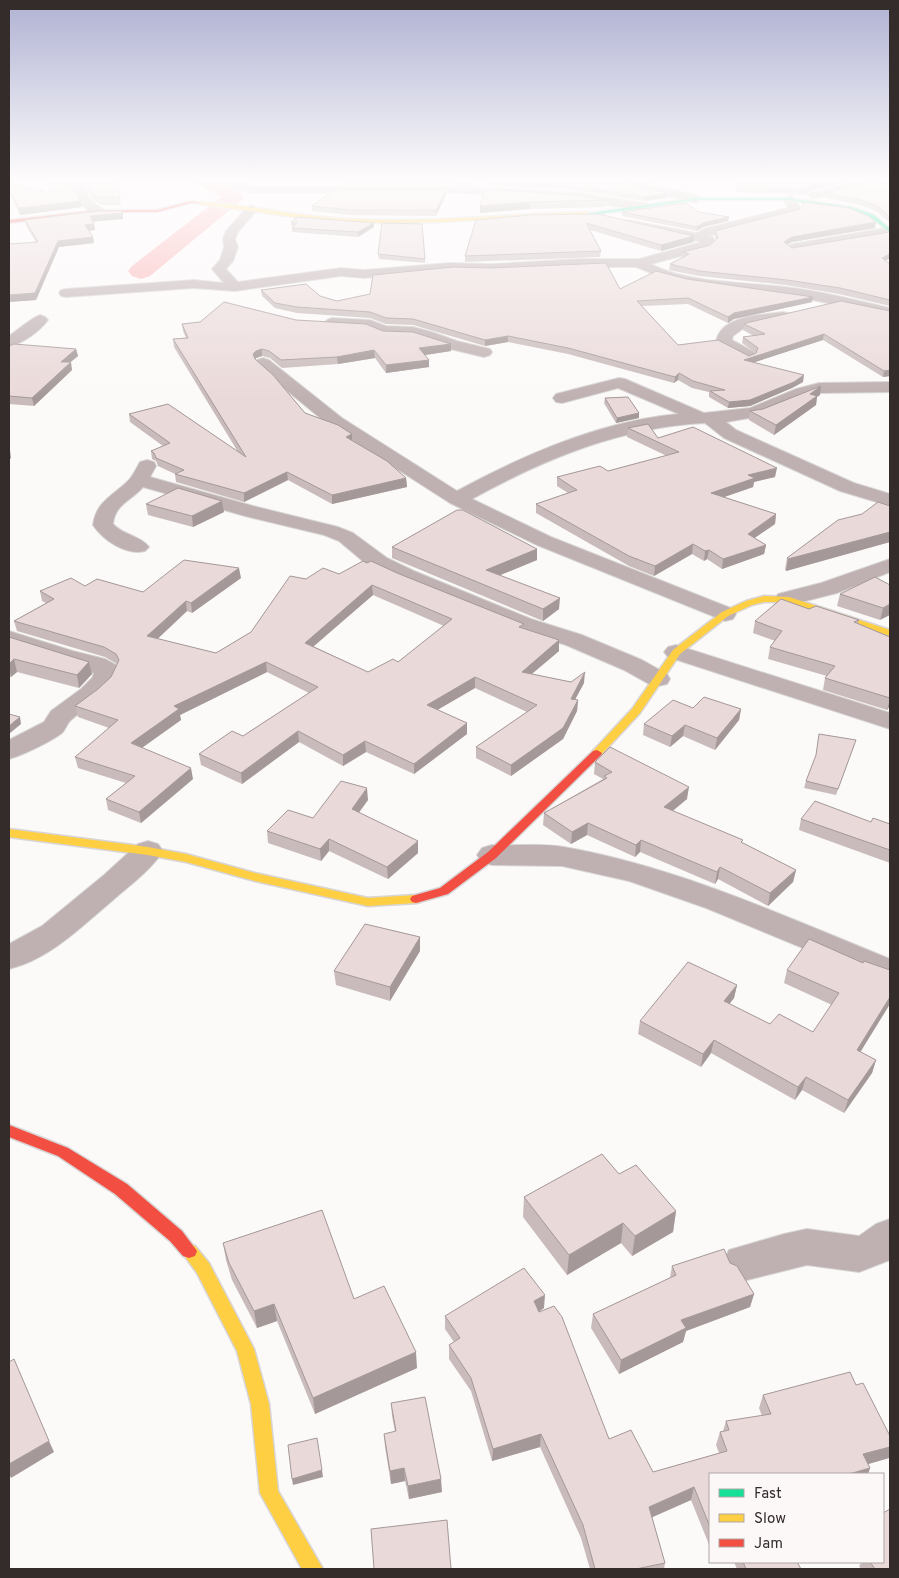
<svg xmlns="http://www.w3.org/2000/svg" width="899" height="1578" font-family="Overpass,sans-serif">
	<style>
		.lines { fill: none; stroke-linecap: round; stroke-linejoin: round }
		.river { fill: #fab0b3; fill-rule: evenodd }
		.street-casing { stroke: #d7d5d5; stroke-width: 2 }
		.fast-casing { stroke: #d7d5d5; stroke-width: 3 }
		.slow-casing { stroke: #d7d5d5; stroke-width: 3 }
		.jam-casing { stroke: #d7d5d5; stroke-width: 3 }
		.street { fill: #bfb0b1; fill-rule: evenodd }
		.fast { fill: #16e098; fill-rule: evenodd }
		.slow { fill: #ffcf43; fill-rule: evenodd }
		.jam { fill: #f24e42; fill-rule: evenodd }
		.wall { fill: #c9bbbb; fill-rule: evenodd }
		.shaded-wall { fill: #a49898 }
		.building { fill: #ead9d9; stroke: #a49898; fill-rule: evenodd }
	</style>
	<rect width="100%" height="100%" fill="#fcf9f9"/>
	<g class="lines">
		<path class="river" d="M 191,178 C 213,178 230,179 244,198 L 150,276 L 141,279 L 132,276 L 128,271 L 132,266 L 221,197 L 194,182 Z"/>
		<defs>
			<g id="street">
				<path d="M 57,178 L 71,178 L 83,186 L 90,199 L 105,211 L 103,214 C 86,218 80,200 74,190 C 70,185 61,183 57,178 Z"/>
				<path d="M 216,178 C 230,178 242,184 256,187 L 455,187 L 464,178 L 476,178 L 467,187 L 574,192 L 646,203 L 652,207 L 646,211 L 574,200 L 462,193 L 256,193 L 228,188 Z"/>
				<path d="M 617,178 L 632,178 L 643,183 L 700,196 L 702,199 L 696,203 L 635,188 Z"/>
				<path d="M 869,178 L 890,179 L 813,199 L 807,195 L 809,193 Z"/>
				<path d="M 789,195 L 793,196 L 801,209 L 799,212 L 713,235 L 709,236 L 713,237 L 716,243 L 708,249 L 651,264 C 686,283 746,282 786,287 C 821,291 856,300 890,308 L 890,316 L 798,297 L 687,283 L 663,278 L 636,267 L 579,267 L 491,272 L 449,271 L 364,278 L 341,276 L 235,291 L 194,288 L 66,297 L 61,296 L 59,293 L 61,290 L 66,289 L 194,280 L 224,283 L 212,269 L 220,260 L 224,247 L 223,239 L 226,231 L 248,206 L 252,205 L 258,209 L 238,232 L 235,239 L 238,247 L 233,261 L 226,269 L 238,282 L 341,268 L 364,270 L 449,263 L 491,264 L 579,259 L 639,259 L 701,242 L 679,236 L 624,227 L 622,224 L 624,221 L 628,220 L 697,233 L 703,229 L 787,208 L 788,208 L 783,199 Z"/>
				<path d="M 890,227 L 890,235 L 792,252 L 785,248 L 792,244 Z"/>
				<path d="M 783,312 L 788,313 L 790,316 L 788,319 L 744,328 L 733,336 L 732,340 L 754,352 L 756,355 L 754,358 L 742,358 L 718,345 L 716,342 C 720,315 762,315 783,312 Z"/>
				<path d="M 40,315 L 45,317 L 48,320 C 39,332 23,343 9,347 L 9,336 C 18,330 31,318 40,315 Z"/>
				<path d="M 332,318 L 370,320 L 386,326 L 413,327 L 432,332 L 457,341 L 490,349 L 492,352 L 490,355 L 484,357 L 446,348 L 413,337 L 383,336 L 367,329 L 327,326 L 324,323 L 327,320 Z"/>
				<path d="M 263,358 L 269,360 L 342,418 L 457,491 C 523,455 604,420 679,414 L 618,388 L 562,403 L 556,402 L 553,398 L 556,394 L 619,378 L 625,379 L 704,413 L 750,408 L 796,389 L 819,383 L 890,382 L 890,392 L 819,393 L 761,416 L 726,422 L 736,430 L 854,483 L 890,494 L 890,506 L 840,491 L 724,438 L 705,423 C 622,427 544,459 472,499 L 551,537 L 733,609 L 736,614 L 733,619 L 725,621 L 537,545 L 450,503 L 330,426 L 257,366 L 255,363 L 257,360 Z"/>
				<path d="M 147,460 L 154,462 L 156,466 L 150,477 L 257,507 L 338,527 L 353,533 L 387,558 L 414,571 L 531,619 L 582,635 L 642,660 L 667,674 L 670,679 L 667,684 L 658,686 L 649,684 L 624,670 L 566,645 L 515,629 L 398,581 L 371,568 L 339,541 L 324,535 L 245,516 L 143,487 C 131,501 115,504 113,524 C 123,535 141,536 149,547 L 145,551 C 126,556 103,540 93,525 C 96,502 112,496 127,482 C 133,476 136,469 140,462 Z"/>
				<path d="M 890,559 L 890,572 L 837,593 L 786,606 L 778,604 L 775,599 L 778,594 L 821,583 Z"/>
				<path d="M 9,631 L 73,651 L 105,659 L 116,665 L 119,670 C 112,695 89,704 71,720 C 67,723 66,729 62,733 C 52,741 21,756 9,759 L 9,740 L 44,722 L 51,711 L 81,689 L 92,678 L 94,673 L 9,646 Z"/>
				<path d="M 676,645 L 890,713 L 890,729 L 668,657 L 664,652 L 668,647 Z"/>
				<path d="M 148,841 L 158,844 L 163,851 C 151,870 130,885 113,900 C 82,926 50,959 9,969 L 9,944 L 42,926 L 104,875 L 138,844 Z"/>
				<path d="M 492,845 C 515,846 541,843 564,847 C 678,867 784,916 890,959 L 890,984 L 706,908 L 629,881 L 562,866 L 492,865 L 482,862 L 477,855 L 482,848 Z"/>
				<path d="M 890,1219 L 890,1260 L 859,1272 L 807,1265 L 743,1281 L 729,1276 L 723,1263 L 729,1250 L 784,1234 L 807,1229 L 859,1236 L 876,1224 Z"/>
			</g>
			<path id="fast" d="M 696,198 L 789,198 L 851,207 L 874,215 L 890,229 L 890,232 L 870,217 L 850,209 L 789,200 L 696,200 L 586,216 L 583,214 Z"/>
			<g id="slow">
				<path d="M 201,202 C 251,205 301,217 351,219 C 430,223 508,214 586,212 L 589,214 L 439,222 L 381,223 L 308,219 L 199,204 Z"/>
				<path d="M 764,596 L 789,597 L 890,630 L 890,636 L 785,602 L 764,602 L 752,605 L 728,616 L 680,654 L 640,713 L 601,755 L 593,755 L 592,753 L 593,751 L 632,709 L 673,650 L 722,612 L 746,601 Z"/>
				<path d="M 9,829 L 148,847 L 186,854 L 255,873 L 368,898 L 416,895 L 420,896 L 422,899 L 420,902 L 416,903 L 368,906 L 255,881 L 186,862 L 148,855 L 9,837 Z"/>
				<path d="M 189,1244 L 195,1246 L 209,1263 L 254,1349 L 269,1404 L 278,1491 L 323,1569 L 302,1569 L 260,1493 L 251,1404 L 237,1351 L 197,1273 L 181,1251 L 183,1246 Z"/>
			</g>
			<g id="jam">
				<path d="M 191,201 L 203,203 L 191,203 L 157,212 L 99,212 L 9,223 L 9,220 L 99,210 L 157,210 Z"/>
				<path d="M 597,750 L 602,753 L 601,755 L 496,858 L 448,894 L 416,903 L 412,902 L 410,899 L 412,896 L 440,888 L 488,852 L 593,751 Z"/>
				<path d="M 9,1125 L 68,1148 L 127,1184 L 182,1231 L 197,1251 L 195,1256 L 189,1258 L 183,1256 L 170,1241 L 115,1194 L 58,1156 L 9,1137 Z"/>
			</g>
		</defs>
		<use href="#street" class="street-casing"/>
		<use href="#fast" class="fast-casing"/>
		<use href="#slow" class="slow-casing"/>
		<use href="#jam" class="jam-casing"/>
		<use href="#street" class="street"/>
		<use href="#fast" class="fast"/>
		<use href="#slow" class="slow"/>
		<use href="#jam" class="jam"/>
	</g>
	<g class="wall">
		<path d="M 35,178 L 47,178 L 44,183 Z"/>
		<path d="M 78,178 L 114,178 L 118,184 L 121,205 L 101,205 L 91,198 L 85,185 L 78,181 Z"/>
		<path d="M 352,178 L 454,178 L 451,185 L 348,185 L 348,181 Z"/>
		<path d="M 639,178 L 659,178 L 655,179 L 656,180 L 656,184 Z"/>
		<path d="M 734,178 L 860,178 L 809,191 L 805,195 L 737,192 L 734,180 Z"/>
		<path d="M 890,178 L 890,223 L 876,211 L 860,205 L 826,198 L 827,193 Z"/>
		<path d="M 488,182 L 635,186 L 667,193 L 666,198 L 645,201 L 574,190 L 488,186 Z"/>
		<path d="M 9,183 L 81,201 L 82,207 L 20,215 L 9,193 Z"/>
		<path d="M 446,195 L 436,216 L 351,215 L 312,211 L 312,206 Z"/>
		<path d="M 574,195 L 607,200 L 606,207 L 530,209 L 480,213 L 480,206 Z"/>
		<path d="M 802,202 L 876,222 L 875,228 L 792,242 L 787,245 L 792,248 L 890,232 L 890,258 L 886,261 L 890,264 L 890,306 L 839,294 L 786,285 L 699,276 L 669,270 L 670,264 L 682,258 L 683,252 L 710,245 L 716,240 L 715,236 L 715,231 L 800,209 L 802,207 Z"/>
		<path d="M 622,212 L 699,212 L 729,217 L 728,221 L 703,227 L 697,231 L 622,216 Z"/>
		<path d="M 530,215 L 694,236 L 694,242 L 661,251 L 590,230 L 601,251 L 600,257 L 465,262 L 465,256 Z"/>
		<path d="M 123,219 L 93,221 L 95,230 L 89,231 L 93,237 L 94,243 L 59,247 L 36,300 L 9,302 L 9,244 L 36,242 L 26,226 L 25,220 Z"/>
		<path d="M 291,222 L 374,227 L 358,237 L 292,232 L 292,228 L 293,227 L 291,226 Z"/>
		<path d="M 378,254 L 425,259 L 425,263 L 379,259 Z"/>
		<path d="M 687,279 L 812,302 L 734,319 L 728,323 L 688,304 L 642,306 L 678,345 L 749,356 L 756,353 L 742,343 L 743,337 L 754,336 L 743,330 L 744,324 L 841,301 L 890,376 L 883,377 L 823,340 L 754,362 L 803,382 L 792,388 L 750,406 L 728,408 L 709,397 L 709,392 L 692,388 L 678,380 L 674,383 L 568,354 L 508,342 L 485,346 L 413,325 L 386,324 L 370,318 L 297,313 L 275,308 L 262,296 L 261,290 L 320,296 L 337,301 L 620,289 Z"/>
		<path d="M 296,320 L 383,331 L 451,351 L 425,355 L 429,367 L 386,373 L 375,358 L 338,364 L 282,368 L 270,358 L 262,356 L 256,358 L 255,360 L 305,413 L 352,434 L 352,440 L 406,478 L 407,487 L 332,504 L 288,480 L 244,502 L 176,482 L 175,474 L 158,466 L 156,461 L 152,459 L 151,451 L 163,446 L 130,422 L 129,414 L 238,452 L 174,347 L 173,339 L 186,338 L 183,331 L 182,324 Z"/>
		<path d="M 9,346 L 76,349 L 78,356 L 70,362 L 72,370 L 34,406 L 9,404 Z"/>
		<path d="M 820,395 L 817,397 L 816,405 L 774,435 L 749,420 L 750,411 L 763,409 Z"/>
		<path d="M 605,398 L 639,413 L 639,418 L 616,423 L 604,403 Z"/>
		<path d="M 628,428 L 775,477 L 754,482 L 753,487 L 724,497 L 776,514 L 775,524 L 754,538 L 766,545 L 764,554 L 722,569 L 707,559 L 704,561 L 692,554 L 654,576 L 629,566 L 536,513 L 536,504 L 568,493 L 557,486 L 557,477 L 608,471 L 667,456 L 627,437 Z"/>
		<path d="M 222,501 L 224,512 L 193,527 L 148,515 L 146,504 Z"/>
		<path d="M 890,506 L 890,542 L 786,571 L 785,569 L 787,558 L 862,514 Z"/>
		<path d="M 392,547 L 537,549 L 537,560 L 500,575 L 559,609 L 543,621 L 392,558 Z"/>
		<path d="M 397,573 L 524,628 L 559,640 L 559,651 L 532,674 L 571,682 L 584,683 L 575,699 L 578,700 L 577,711 L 563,739 L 511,776 L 476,758 L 476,747 L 527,712 L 475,688 L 437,710 L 467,723 L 467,734 L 414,774 L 366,752 L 343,766 L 299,742 L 242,784 L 201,765 L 199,754 L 243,736 L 309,693 L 267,672 L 180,715 L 181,720 L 142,748 L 193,779 L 141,823 L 108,810 L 106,799 L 126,783 L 78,768 L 75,757 L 109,728 L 78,717 L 75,706 L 98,689 L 111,677 L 117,664 L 105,657 L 17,631 L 14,621 L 46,603 L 42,601 L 40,591 L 85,586 L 143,592 L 241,578 L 192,613 L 187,611 L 157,639 L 216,653 L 251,632 L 306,579 L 339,574 ZM 373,595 L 444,626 L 398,662 L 368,672 L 313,646 Z"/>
		<path d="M 890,585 L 880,620 L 837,606 L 840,594 Z"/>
		<path d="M 809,609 L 859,620 L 858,624 L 890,637 L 890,706 L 887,710 L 823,690 L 825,678 L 827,676 L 768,659 L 770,647 L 775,641 L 753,633 L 755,621 Z"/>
		<path d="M 9,637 L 89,662 L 92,674 L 79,688 L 17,672 L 11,677 L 9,677 Z"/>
		<path d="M 741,709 L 739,720 L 715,750 L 683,736 L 670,747 L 643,735 L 644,724 Z"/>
		<path d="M 854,746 L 836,795 L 804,788 L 806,781 Z"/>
		<path d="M 595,762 L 687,799 L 673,811 L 743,843 L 796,870 L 793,882 L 768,906 L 718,879 L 715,884 L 640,852 L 635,857 L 587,835 L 571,844 L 543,825 L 544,813 L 603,779 L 594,774 Z"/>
		<path d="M 368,800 L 359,813 L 418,853 L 388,879 L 329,851 L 321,861 L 268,843 L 267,831 L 313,818 Z"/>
		<path d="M 801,819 L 871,822 L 890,824 L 890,863 L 799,830 Z"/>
		<path d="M 420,951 L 390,1001 L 336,985 L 334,971 Z"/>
		<path d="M 863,963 L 860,1052 L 876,1060 L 872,1073 L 844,1113 L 802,1090 L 795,1100 L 711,1053 L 701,1067 L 638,1034 L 640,1021 L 737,985 L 734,998 L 729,1004 L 770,1024 L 813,1032 L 832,1005 L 784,983 L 787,970 Z"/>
		<path d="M 619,1174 L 676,1211 L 673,1232 L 632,1256 L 621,1243 L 567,1275 L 523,1217 L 524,1197 Z"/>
		<path d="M 223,1243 L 354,1299 L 417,1368 L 315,1414 L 277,1321 L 257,1328 L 232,1280 L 226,1260 Z"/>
		<path d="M 730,1263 L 754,1294 L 750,1307 L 686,1331 L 683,1342 L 619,1374 L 591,1328 L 593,1314 L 670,1278 L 672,1266 Z"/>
		<path d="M 544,1308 L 539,1312 L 609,1439 L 653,1472 L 719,1453 L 716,1445 L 720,1432 L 723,1431 L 726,1421 L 762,1416 L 759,1408 L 763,1395 L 856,1385 L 890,1436 L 890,1456 L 889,1458 L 868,1464 L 870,1468 L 868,1474 L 710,1474 L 710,1547 L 691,1500 L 652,1517 L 665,1563 L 664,1569 L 590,1569 L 581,1538 L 540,1447 L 492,1461 L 471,1391 L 449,1359 L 449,1345 L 454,1342 L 445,1329 L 445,1316 Z"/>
		<path d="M 391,1403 L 442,1492 L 409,1499 L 405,1481 L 391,1484 L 385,1447 L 384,1434 L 395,1432 L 392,1416 Z"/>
		<path d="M 734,1562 L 797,1562 L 801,1569 L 737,1569 Z"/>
		<path d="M 862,1562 L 883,1562 L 890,1569 L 861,1569 L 859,1566 Z"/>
	</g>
	<g class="shaded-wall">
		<path d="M 842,178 L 860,178 L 809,191 L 805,195 L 806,190 L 809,186 Z"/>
		<path d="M 446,190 L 446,195 L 436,216 L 436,210 Z"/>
		<path d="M 667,193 L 666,198 L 645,201 L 645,197 Z"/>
		<path d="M 81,201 L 82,207 L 20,215 L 19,208 Z"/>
		<path d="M 530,202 L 530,209 L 480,213 L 480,206 Z"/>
		<path d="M 123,213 L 123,219 L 91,222 L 90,216 Z"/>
		<path d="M 729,217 L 728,221 L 703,227 L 697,231 L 697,227 L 703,223 Z"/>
		<path d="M 876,222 L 875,228 L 792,242 L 783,247 L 784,242 L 792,237 Z"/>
		<path d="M 374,223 L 374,227 L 358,237 L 358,232 Z"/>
		<path d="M 94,224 L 95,230 L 86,231 L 85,225 Z"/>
		<path d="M 694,236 L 694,242 L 661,251 L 661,245 Z"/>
		<path d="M 93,237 L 94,243 L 59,247 L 36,300 L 9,302 L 9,295 L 58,241 Z"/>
		<path d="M 890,254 L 890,258 L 881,263 L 882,258 Z"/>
		<path d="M 813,297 L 812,302 L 734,319 L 728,323 L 728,317 L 734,313 Z"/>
		<path d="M 824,334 L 823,340 L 743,366 L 744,360 Z"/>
		<path d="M 508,336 L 508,342 L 485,346 L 485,340 Z"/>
		<path d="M 451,344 L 451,351 L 419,356 L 419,348 Z"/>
		<path d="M 76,349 L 78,356 L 62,369 L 61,362 Z"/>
		<path d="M 262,349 L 262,356 L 256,358 L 253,362 L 253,354 L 256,351 Z"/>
		<path d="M 374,350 L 375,358 L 338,364 L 337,357 Z"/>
		<path d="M 429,360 L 429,367 L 386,373 L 386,365 Z"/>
		<path d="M 71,362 L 72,370 L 34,406 L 32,398 Z"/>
		<path d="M 890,370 L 890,376 L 883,377 L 884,371 Z"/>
		<path d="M 679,373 L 678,380 L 674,383 L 675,377 Z"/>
		<path d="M 804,375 L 803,382 L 792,388 L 750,406 L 728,408 L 729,402 Z"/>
		<path d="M 821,386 L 820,395 L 817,397 L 816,405 L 774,435 L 776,425 L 810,394 Z"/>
		<path d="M 639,413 L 639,418 L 616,423 L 617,418 Z"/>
		<path d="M 352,434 L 352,442 L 346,437 Z"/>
		<path d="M 10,450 L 11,458 L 9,460 L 9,451 Z"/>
		<path d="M 777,468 L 775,477 L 754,482 L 753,487 L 710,502 L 711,493 L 748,475 Z"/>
		<path d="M 287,472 L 288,480 L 244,502 L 244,493 Z"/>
		<path d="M 406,478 L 407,487 L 332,504 L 332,495 Z"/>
		<path d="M 222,501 L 224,512 L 193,527 L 192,516 Z"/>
		<path d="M 776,514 L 775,524 L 746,544 L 748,534 Z"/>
		<path d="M 890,532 L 890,542 L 786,571 L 788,559 Z"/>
		<path d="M 693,544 L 692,554 L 654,576 L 655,566 Z"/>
		<path d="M 766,545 L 764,554 L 722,569 L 723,559 Z"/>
		<path d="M 537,549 L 537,560 L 486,581 L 486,570 Z"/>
		<path d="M 709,550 L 707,559 L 704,561 L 705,551 Z"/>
		<path d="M 239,568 L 241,578 L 192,613 L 191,603 Z"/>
		<path d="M 372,585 L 373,595 L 306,653 L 305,643 Z"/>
		<path d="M 560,598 L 559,609 L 543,621 L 543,609 Z"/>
		<path d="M 186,601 L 187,611 L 149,647 L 147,636 Z"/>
		<path d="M 890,604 L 890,615 L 880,620 L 883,608 Z"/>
		<path d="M 559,640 L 559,651 L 522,682 L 522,672 Z"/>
		<path d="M 14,659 L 17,672 L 11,677 L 9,664 Z"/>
		<path d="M 89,662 L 92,674 L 79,688 L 77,675 Z"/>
		<path d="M 266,662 L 267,672 L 180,715 L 181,720 L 133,754 L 131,743 L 174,706 Z"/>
		<path d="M 585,672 L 584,683 L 570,709 L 571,699 Z"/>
		<path d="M 475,677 L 475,688 L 427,716 L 427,705 Z"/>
		<path d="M 890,699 L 890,706 L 887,710 Z"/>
		<path d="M 578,700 L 577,711 L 563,739 L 511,776 L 511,765 Z"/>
		<path d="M 741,709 L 739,720 L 715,750 L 717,738 Z"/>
		<path d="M 20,717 L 21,724 L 9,734 L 9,726 Z"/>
		<path d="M 467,723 L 467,734 L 414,774 L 414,764 Z"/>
		<path d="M 685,725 L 683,736 L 670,747 L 672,736 Z"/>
		<path d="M 298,731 L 299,742 L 242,784 L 241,773 Z"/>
		<path d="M 365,741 L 366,752 L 343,766 L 343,755 Z"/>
		<path d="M 191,768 L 193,779 L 141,823 L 139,812 Z"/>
		<path d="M 689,787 L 687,799 L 662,819 L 664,807 Z"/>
		<path d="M 367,788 L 368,800 L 352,821 L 352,809 Z"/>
		<path d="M 588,823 L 587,835 L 571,844 L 572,832 Z"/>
		<path d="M 329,839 L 329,851 L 321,861 L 320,849 Z"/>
		<path d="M 641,840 L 640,852 L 635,857 L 636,845 Z"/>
		<path d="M 418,841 L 418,853 L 388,879 L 387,867 Z"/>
		<path d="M 720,867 L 718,879 L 715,884 L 717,872 Z"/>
		<path d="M 796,870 L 793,882 L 768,906 L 770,893 Z"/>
		<path d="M 420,937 L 420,951 L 390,1001 L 390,987 Z"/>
		<path d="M 737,985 L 734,998 L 721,1015 L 724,1001 Z"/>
		<path d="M 890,997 L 890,1004 L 853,1064 L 857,1050 Z"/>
		<path d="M 714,1040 L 711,1053 L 701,1067 L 703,1054 Z"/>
		<path d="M 876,1060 L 872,1073 L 844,1113 L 848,1100 Z"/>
		<path d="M 806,1077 L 802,1090 L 795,1100 L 798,1087 Z"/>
		<path d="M 676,1211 L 673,1232 L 632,1256 L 635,1236 Z"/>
		<path d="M 623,1223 L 621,1243 L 567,1275 L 569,1255 Z"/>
		<path d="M 754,1294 L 750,1307 L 686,1331 L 683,1342 L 619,1374 L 621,1360 L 681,1320 Z"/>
		<path d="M 545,1295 L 544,1308 L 533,1315 L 534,1301 Z"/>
		<path d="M 274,1304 L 277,1321 L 257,1328 L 254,1311 Z"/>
		<path d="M 416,1352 L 417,1368 L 315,1414 L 313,1398 Z"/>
		<path d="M 541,1434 L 540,1447 L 492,1461 L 493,1449 Z"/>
		<path d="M 49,1441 L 54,1452 L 11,1478 L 9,1474 L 9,1464 Z"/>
		<path d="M 890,1447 L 890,1456 L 889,1458 L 858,1467 L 863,1454 Z"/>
		<path d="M 404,1468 L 405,1481 L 391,1484 L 390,1471 Z"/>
		<path d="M 870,1468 L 868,1474 L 849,1474 Z"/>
		<path d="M 322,1470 L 323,1477 L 293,1485 L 292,1479 Z"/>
		<path d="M 441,1479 L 442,1492 L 409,1499 L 408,1486 Z"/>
		<path d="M 694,1487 L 691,1500 L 646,1520 L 649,1507 Z"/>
	</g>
	<g class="building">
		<path d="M 53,178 L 62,178 L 71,185 L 81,201 L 19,208 L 9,189 L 9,183 L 48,193 Z"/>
		<path d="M 84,178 L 114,178 L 118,184 L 120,197 L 99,197 L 90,190 Z"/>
		<path d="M 352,178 L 452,178 L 451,181 L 348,181 Z"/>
		<path d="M 489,178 L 622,178 L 635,186 L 667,193 L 645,197 L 574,186 L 488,182 Z"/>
		<path d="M 735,178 L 842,178 L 809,186 L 806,190 L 738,187 Z"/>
		<path d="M 883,178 L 890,178 L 890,217 L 877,206 L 861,200 L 827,193 Z"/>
		<path d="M 485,189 L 574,195 L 607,200 L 530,202 L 480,206 Z"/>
		<path d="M 334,190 L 446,190 L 436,210 L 351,210 L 312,206 Z"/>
		<path d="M 802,202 L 849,208 L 868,216 L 876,222 L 792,237 L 784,242 L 792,248 L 890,232 L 890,254 L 882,258 L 890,264 L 890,300 L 840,288 L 787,280 L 699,271 L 670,264 L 689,254 L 683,252 L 710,245 L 718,238 L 715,231 L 800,209 L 803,205 Z"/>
		<path d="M 686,203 L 699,212 L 729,217 L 703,223 L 697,227 L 622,212 Z"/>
		<path d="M 98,211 L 122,211 L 123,213 L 90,216 L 94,224 L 85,225 L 93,237 L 58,241 L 35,293 L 9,295 L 9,244 L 38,242 L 25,220 Z"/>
		<path d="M 598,214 L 694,236 L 661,245 L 586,223 L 601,251 L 465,256 L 476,220 L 530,215 Z"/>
		<path d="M 298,217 L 374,223 L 358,232 L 292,228 L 297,223 L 291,222 Z"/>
		<path d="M 382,223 L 422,224 L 425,259 L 378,254 Z"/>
		<path d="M 606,263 L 620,289 L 656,271 L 687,279 L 813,297 L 734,313 L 728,317 L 688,298 L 637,301 L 678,345 L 718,340 L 749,356 L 756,353 L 758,348 L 743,337 L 765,334 L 744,324 L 746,323 L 841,301 L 890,311 L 890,370 L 884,371 L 824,334 L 744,360 L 804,375 L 794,382 L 750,400 L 729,402 L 710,391 L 725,390 L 693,381 L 679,373 L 675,377 L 568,348 L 508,336 L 485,340 L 413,319 L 386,318 L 370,312 L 297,307 L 275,303 L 261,290 L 306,284 L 320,296 L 337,301 L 370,294 L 373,275 L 453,267 L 491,268 Z"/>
		<path d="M 224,302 L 296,320 L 366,324 L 383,331 L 413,332 L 451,344 L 419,348 L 429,360 L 386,365 L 374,350 L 337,357 L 281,360 L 269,351 L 262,349 L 256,351 L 253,354 L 255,359 L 273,375 L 305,413 L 338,425 L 352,434 L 346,437 L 387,461 L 406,478 L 332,495 L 287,472 L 244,493 L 175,474 L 184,470 L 156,458 L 154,453 L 151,451 L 170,443 L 129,414 L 168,404 L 246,457 L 173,339 L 188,338 L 182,324 L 200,322 Z"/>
		<path d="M 14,344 L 76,349 L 61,362 L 71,362 L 32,398 L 9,396 L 9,346 Z"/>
		<path d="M 821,386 L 810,394 L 817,396 L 776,425 L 750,411 L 763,409 Z"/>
		<path d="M 628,397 L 639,413 L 617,418 L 605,398 Z"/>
		<path d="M 648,424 L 658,438 L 693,427 L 777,468 L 748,475 L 755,478 L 711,493 L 776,514 L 748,534 L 766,545 L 723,559 L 709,550 L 705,551 L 693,544 L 655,566 L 629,556 L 536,504 L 577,490 L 557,477 L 600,466 L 608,471 L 679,452 L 628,428 Z"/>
		<path d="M 178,488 L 222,501 L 192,516 L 146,504 Z"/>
		<path d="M 878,502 L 890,506 L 890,532 L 788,559 L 787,558 L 838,520 L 862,514 Z"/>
		<path d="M 457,510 L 463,510 L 537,549 L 486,570 L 560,598 L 543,609 L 392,547 Z"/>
		<path d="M 184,560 L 239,568 L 191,603 L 186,601 L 147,636 L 216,653 L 251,632 L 290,576 L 306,579 L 323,568 L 339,574 L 363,561 L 367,563 L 371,561 L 397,573 L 524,624 L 519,627 L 559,640 L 522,672 L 571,682 L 585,672 L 571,699 L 578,700 L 563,728 L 511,765 L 476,747 L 537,705 L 475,677 L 427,705 L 467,723 L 414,764 L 365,741 L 343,755 L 298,731 L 241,773 L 199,754 L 232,731 L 243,736 L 318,687 L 266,662 L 174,706 L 179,709 L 131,743 L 191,768 L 139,812 L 106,799 L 135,776 L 75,757 L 118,720 L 75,706 L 98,689 L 111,677 L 119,660 L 116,654 L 104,647 L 14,621 L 54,599 L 40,591 L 71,578 L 85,586 L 97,579 L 143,592 ZM 372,585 L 452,619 L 398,662 L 393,659 L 368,672 L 305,643 Z"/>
		<path d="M 875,577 L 890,585 L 890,604 L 883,608 L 840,594 Z"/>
		<path d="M 781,599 L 809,609 L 816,606 L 859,620 L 854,622 L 890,637 L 890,698 L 825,678 L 835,666 L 770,647 L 782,631 L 755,621 Z"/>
		<path d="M 9,637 L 89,662 L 77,675 L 14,659 L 9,664 Z"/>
		<path d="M 704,697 L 741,709 L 717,738 L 685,725 L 672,736 L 644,724 L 673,700 L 693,708 Z"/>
		<path d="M 9,714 L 20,717 L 9,726 Z"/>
		<path d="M 819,734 L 856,740 L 838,789 L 806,781 L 816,755 Z"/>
		<path d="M 610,747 L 689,787 L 664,807 L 743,840 L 741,842 L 796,870 L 770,893 L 720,867 L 717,872 L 641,840 L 636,845 L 588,823 L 572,832 L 544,813 L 607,778 L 604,776 L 612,772 L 595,762 Z"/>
		<path d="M 341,781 L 367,788 L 352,809 L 418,841 L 387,867 L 329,839 L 320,849 L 267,831 L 288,810 L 313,818 Z"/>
		<path d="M 815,801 L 871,822 L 873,818 L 890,824 L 890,850 L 801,819 Z"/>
		<path d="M 365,924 L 420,937 L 390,987 L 334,971 Z"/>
		<path d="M 809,939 L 863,963 L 864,961 L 890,970 L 890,997 L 857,1050 L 876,1060 L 848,1100 L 806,1077 L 798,1087 L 714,1040 L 703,1054 L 640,1021 L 688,962 L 737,985 L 724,1001 L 770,1024 L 779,1014 L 813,1032 L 839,993 L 787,970 Z"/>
		<path d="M 602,1154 L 619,1174 L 636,1165 L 676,1211 L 635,1236 L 623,1223 L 569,1255 L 524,1197 Z"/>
		<path d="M 322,1210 L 354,1299 L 384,1286 L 416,1352 L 313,1398 L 274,1304 L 254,1311 L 229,1263 L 223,1243 Z"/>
		<path d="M 724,1249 L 730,1263 L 737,1266 L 754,1294 L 681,1320 L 686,1328 L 621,1360 L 593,1314 L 676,1275 L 672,1266 Z"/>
		<path d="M 524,1268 L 545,1295 L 534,1301 L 539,1312 L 554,1306 L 562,1317 L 609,1439 L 631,1430 L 653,1472 L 727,1451 L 720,1432 L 729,1430 L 726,1421 L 771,1414 L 763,1395 L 850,1372 L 856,1385 L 863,1383 L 890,1436 L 890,1447 L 863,1454 L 870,1468 L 849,1474 L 710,1474 L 710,1527 L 694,1487 L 649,1507 L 665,1563 L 636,1569 L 595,1569 L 583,1525 L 541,1434 L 493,1449 L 471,1378 L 449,1345 L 460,1338 L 445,1316 Z"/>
		<path d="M 14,1359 L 49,1441 L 9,1464 L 9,1362 Z"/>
		<path d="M 425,1397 L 441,1479 L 408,1486 L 404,1468 L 390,1471 L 384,1434 L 396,1431 L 391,1403 Z"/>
		<path d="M 317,1438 L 322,1470 L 292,1479 L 288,1445 Z"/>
		<path d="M 890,1509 L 890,1569 L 875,1569 L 870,1562 L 883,1562 L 883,1513 Z"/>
		<path d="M 447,1520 L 451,1569 L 374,1569 L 371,1529 Z"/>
		<path d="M 743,1562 L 797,1562 L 801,1569 L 746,1569 Z"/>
	</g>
	<linearGradient id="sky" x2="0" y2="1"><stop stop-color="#afb2d3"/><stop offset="0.45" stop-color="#fefcfc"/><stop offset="1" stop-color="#fefcfc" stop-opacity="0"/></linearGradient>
	<rect width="899" height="399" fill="url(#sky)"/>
	<rect width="899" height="1578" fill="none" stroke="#342b2b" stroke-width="20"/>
	<rect x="709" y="1473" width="175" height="90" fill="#fdf8f8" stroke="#ada6a6"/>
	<rect x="719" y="1489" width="25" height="8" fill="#16e098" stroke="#ada6a6"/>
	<text x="754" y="1498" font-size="15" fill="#342b2b">Fast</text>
	<rect x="719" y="1514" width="25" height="8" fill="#ffcf43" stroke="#ada6a6"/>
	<text x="754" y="1523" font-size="15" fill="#342b2b">Slow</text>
	<rect x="719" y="1539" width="25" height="8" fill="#f24e42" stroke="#ada6a6"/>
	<text x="754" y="1548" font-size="15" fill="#342b2b">Jam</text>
</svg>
